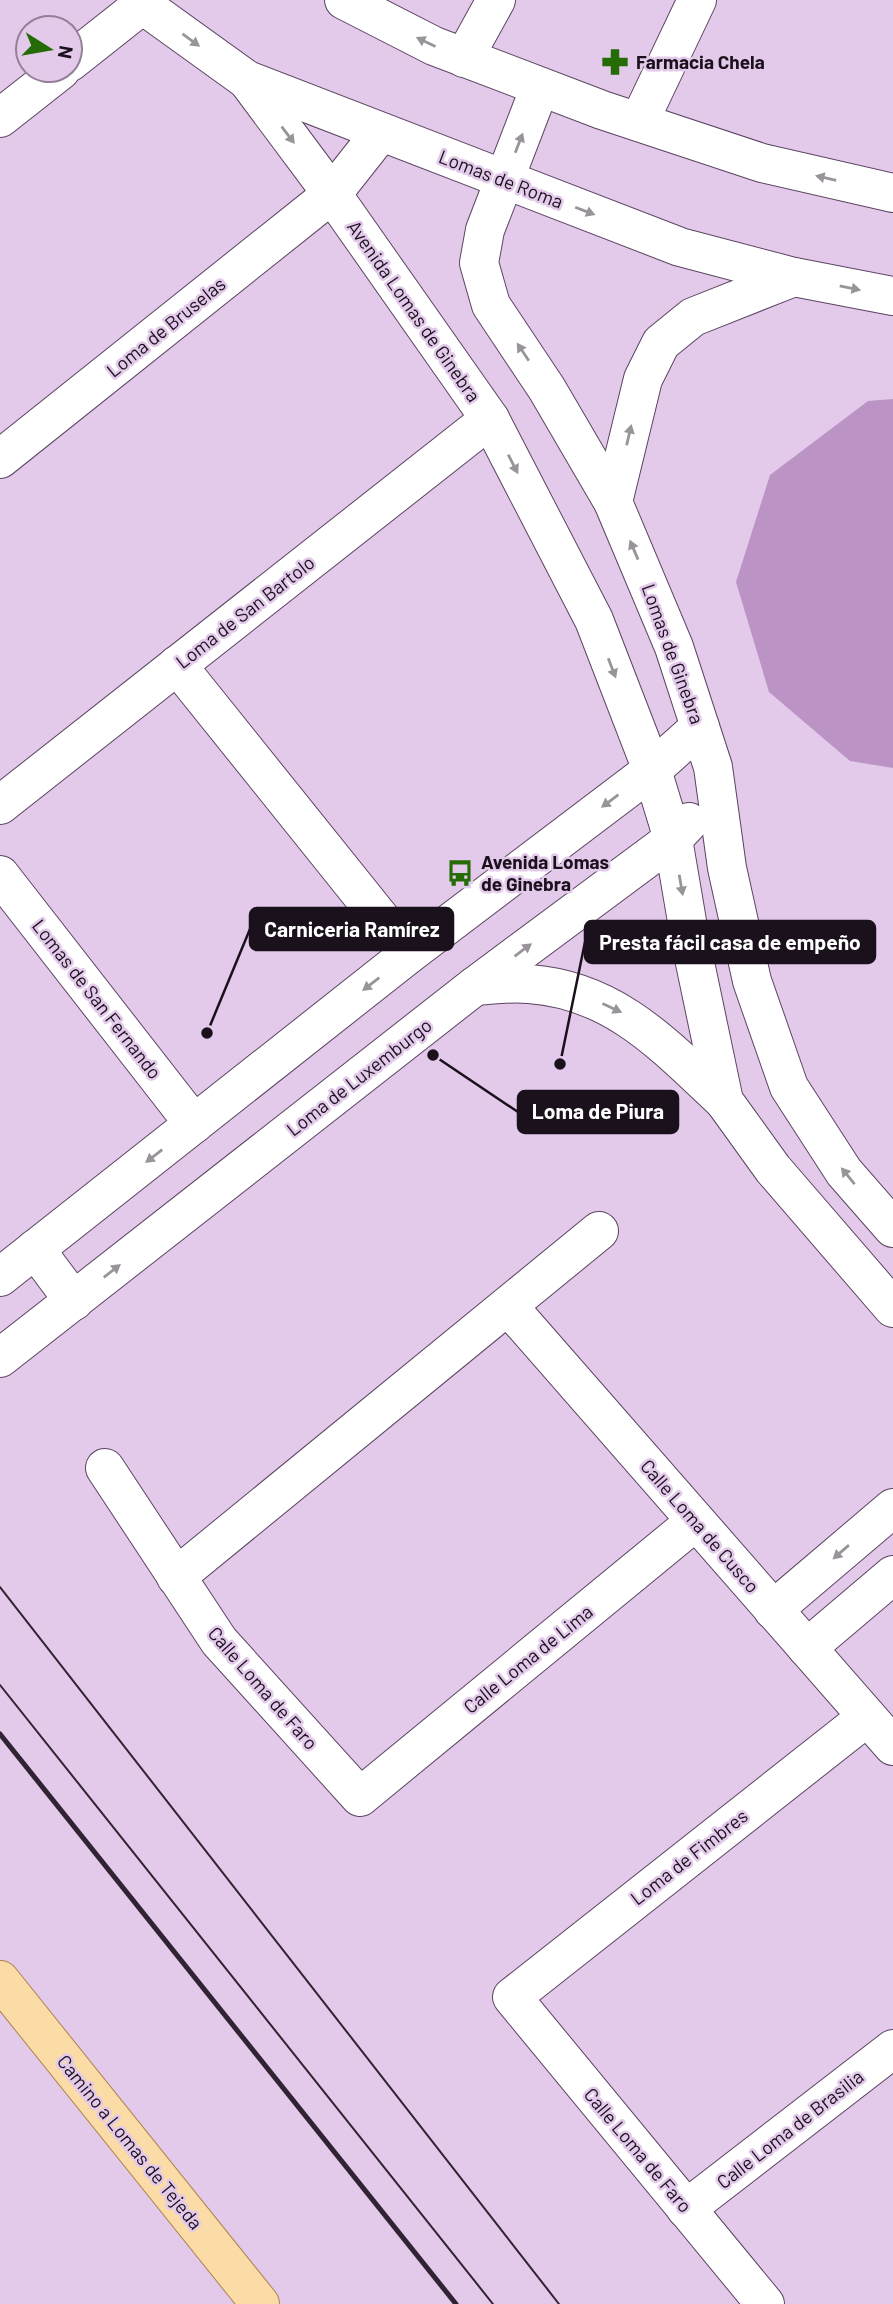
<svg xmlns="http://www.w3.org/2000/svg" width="893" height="2304" font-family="Barlow,sans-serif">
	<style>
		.green { fill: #bb94c5 }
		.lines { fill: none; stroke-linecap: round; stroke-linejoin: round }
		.street-casing { stroke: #5b4561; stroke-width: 40 }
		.secondary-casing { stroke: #5b4561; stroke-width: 40 }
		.primary-casing { stroke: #ab854f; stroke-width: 40 }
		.street { stroke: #fff; stroke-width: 38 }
		.secondary { stroke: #fff; stroke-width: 38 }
		.primary { stroke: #fbdba6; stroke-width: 38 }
		.tram { stroke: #302433; stroke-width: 2 }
		.rail { stroke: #302433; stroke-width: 5 }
		.oneway { fill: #989499 }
		.labels { text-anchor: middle; stroke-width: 5; stroke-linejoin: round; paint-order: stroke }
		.poi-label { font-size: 19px; font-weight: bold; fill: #1b111d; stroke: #e3c9ea; text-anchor: start }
		.street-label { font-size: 19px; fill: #1b111d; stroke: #e3c9ea }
		.leader { fill: none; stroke: #1b111d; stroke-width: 2.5 }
		.callout-dot { fill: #1b111d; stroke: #e3c9ea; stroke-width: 2.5 }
		.callout { fill: #1b111d; stroke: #1b111d; stroke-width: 2.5 }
		.callout-label { font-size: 21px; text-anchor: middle; font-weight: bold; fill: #fff }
	</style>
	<rect width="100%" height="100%" fill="#e3c9ea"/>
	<path class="green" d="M 893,399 L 893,768 L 850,761 L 769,692 L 736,582 L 770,475 L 868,401 Z"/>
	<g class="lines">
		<defs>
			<g id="street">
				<path d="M 70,62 L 142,5"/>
				<path d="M 0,118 L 61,70"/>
				<path d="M 0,459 L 332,194 L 381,132"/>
				<path d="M 177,665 L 409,954"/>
				<path d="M 0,805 L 490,419"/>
				<path d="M 0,875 L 194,1124"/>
				<path d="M 475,986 C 492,985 511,982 529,984 C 615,990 665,1046 724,1101"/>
				<path d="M 35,1249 L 74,1301"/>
				<path d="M 508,1306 L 893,1746"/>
				<path d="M 105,1468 L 219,1641 L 360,1797 L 696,1521"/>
				<path d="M 176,1577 L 599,1231"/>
				<path d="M 773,1610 L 893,1508"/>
				<path d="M 807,1648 L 893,1575"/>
				<path d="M 686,2209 L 893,2049"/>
				<path d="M 765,2304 L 512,1997 L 867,1717"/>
			</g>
			<g id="secondary">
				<path d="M 136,0 L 247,80 L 680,247 L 794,277 L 893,296"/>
				<path d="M 344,0 L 434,46 L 602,110 L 762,163 L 893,193"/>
				<path d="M 464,58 L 496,0"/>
				<path d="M 247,80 L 332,194 L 490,419 L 594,620 L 652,770 L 673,839 L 690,939 L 724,1101 L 773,1169 L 893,1308"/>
				<path d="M 540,87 L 485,230 L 479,263 L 491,305 L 547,389 L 613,502 L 674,647 L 713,767 L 727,868 L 752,981 L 789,1087 L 844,1172 L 893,1228"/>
				<path d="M 639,122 L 697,0"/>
				<path d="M 613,502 L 643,379 L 661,343 L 693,317 L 794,277"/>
				<path d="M 0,1277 L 409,954 L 652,770 L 700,727"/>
				<path d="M 0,1358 L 475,986 L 673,839 L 689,822"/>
			</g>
			<path id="primary" d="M 0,1980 L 260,2304"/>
		</defs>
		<use href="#street" class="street-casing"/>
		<use href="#secondary" class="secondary-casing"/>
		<use href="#primary" class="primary-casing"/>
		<use href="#street" class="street"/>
		<use href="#secondary" class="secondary"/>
		<use href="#primary" class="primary"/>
		<g class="tram">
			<path d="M 0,1587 L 559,2304"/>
			<path d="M 0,1685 L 493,2304"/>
		</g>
		<path class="rail" d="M 0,1734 L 456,2304"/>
	</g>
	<defs><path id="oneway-solid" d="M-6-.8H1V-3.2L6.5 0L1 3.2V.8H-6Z" transform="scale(1.75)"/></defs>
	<g class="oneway">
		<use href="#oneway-solid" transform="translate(191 40) rotate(36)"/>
		<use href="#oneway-solid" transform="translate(426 42) rotate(-154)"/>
		<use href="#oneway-solid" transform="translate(288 135) rotate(53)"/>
		<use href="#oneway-solid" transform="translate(519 143) rotate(-69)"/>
		<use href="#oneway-solid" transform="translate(826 178) rotate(-167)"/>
		<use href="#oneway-solid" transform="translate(585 211) rotate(21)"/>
		<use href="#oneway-solid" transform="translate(850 288) rotate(11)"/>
		<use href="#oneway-solid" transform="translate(523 352) rotate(-124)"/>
		<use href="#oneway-solid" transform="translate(629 435) rotate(-77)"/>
		<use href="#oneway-solid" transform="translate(513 464) rotate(63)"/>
		<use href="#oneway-solid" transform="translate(634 550) rotate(-113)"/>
		<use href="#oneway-solid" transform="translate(612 668) rotate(69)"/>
		<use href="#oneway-solid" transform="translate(610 801) rotate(143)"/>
		<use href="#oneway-solid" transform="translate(681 885) rotate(80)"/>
		<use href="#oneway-solid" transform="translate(523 950) rotate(-37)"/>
		<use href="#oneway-solid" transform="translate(371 984) rotate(142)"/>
		<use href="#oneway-solid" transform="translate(612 1008) rotate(25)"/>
		<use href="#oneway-solid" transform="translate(154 1156) rotate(142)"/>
		<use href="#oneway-solid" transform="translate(848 1176) rotate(-129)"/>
		<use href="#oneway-solid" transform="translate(112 1271) rotate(-38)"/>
		<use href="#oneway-solid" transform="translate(841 1552) rotate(139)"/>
	</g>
	<defs>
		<symbol id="pharmacy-bare" viewBox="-9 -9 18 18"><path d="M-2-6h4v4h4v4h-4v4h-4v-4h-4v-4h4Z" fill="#256b06" stroke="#e3c9ea" stroke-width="2.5" paint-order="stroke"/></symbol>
		<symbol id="bus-bare" viewBox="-9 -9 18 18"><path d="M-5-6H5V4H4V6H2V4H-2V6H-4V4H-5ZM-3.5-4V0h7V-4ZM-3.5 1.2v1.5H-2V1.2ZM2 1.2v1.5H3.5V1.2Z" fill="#256b06" stroke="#e3c9ea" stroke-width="2.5" paint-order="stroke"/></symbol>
	</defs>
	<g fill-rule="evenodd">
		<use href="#pharmacy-bare" x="596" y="43" width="38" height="38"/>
		<use href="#bus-bare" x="441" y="854" width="38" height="38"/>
	</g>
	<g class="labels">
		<g class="poi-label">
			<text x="636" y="69">Farmacia Chela</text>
			<text x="481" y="869">Avenida Lomas<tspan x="481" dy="22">de Ginebra</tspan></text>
		</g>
		<g class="street-label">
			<text transform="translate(501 179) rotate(21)" y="7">Lomas de Roma</text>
			<text transform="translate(414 311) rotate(55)" y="7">Avenida Lomas de Ginebra</text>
			<text transform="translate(166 327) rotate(-39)" y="7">Loma de Bruselas</text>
			<text transform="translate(245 612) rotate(-38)" y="7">Loma de San Bartolo</text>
			<text transform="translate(673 654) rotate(70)" y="7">Lomas de Ginebra</text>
			<text transform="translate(97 999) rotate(52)" y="7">Lomas de San Fernando</text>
			<text transform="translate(359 1077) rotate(-38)" y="7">Loma de Luxemburgo</text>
			<text transform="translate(700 1526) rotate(49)" y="7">Calle Loma de Cusco</text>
			<text transform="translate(528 1659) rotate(-39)" y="7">Calle Loma de Lima</text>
			<text transform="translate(263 1688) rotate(49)" y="7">Calle Loma de Faro</text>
			<text transform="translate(689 1857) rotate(-38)" y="7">Loma de Fimbres</text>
			<text transform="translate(790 2129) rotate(-38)" y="7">Calle Loma de Brasilia</text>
			<text transform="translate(130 2142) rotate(51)" y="7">Camino a Lomas de Tejeda</text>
			<text transform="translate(638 2150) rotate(50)" y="7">Calle Loma de Faro</text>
		</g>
	</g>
	<path class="leader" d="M207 1033L250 929M560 1064L585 942M433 1055L518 1112"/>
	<g class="callout-dot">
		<circle cx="207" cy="1033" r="7"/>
		<circle cx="560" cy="1064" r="7"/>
		<circle cx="433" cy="1055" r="7"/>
	</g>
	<g class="callout">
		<rect x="250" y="908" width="203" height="42" rx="7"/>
		<rect x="585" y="921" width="290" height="42" rx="7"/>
		<rect x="518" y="1091" width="160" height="42" rx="7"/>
	</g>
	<g class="callout-label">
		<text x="352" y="937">Carniceria Ramírez</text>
		<text x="730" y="950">Presta fácil casa de empeño</text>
		<text x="598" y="1119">Loma de Piura</text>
	</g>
	<g transform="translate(49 49) rotate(101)"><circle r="33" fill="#e3c9ea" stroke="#937f98" stroke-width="2"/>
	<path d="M0-5L12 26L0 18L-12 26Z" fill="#256b06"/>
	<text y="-10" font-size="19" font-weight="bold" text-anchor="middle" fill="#1b111d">N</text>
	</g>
</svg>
